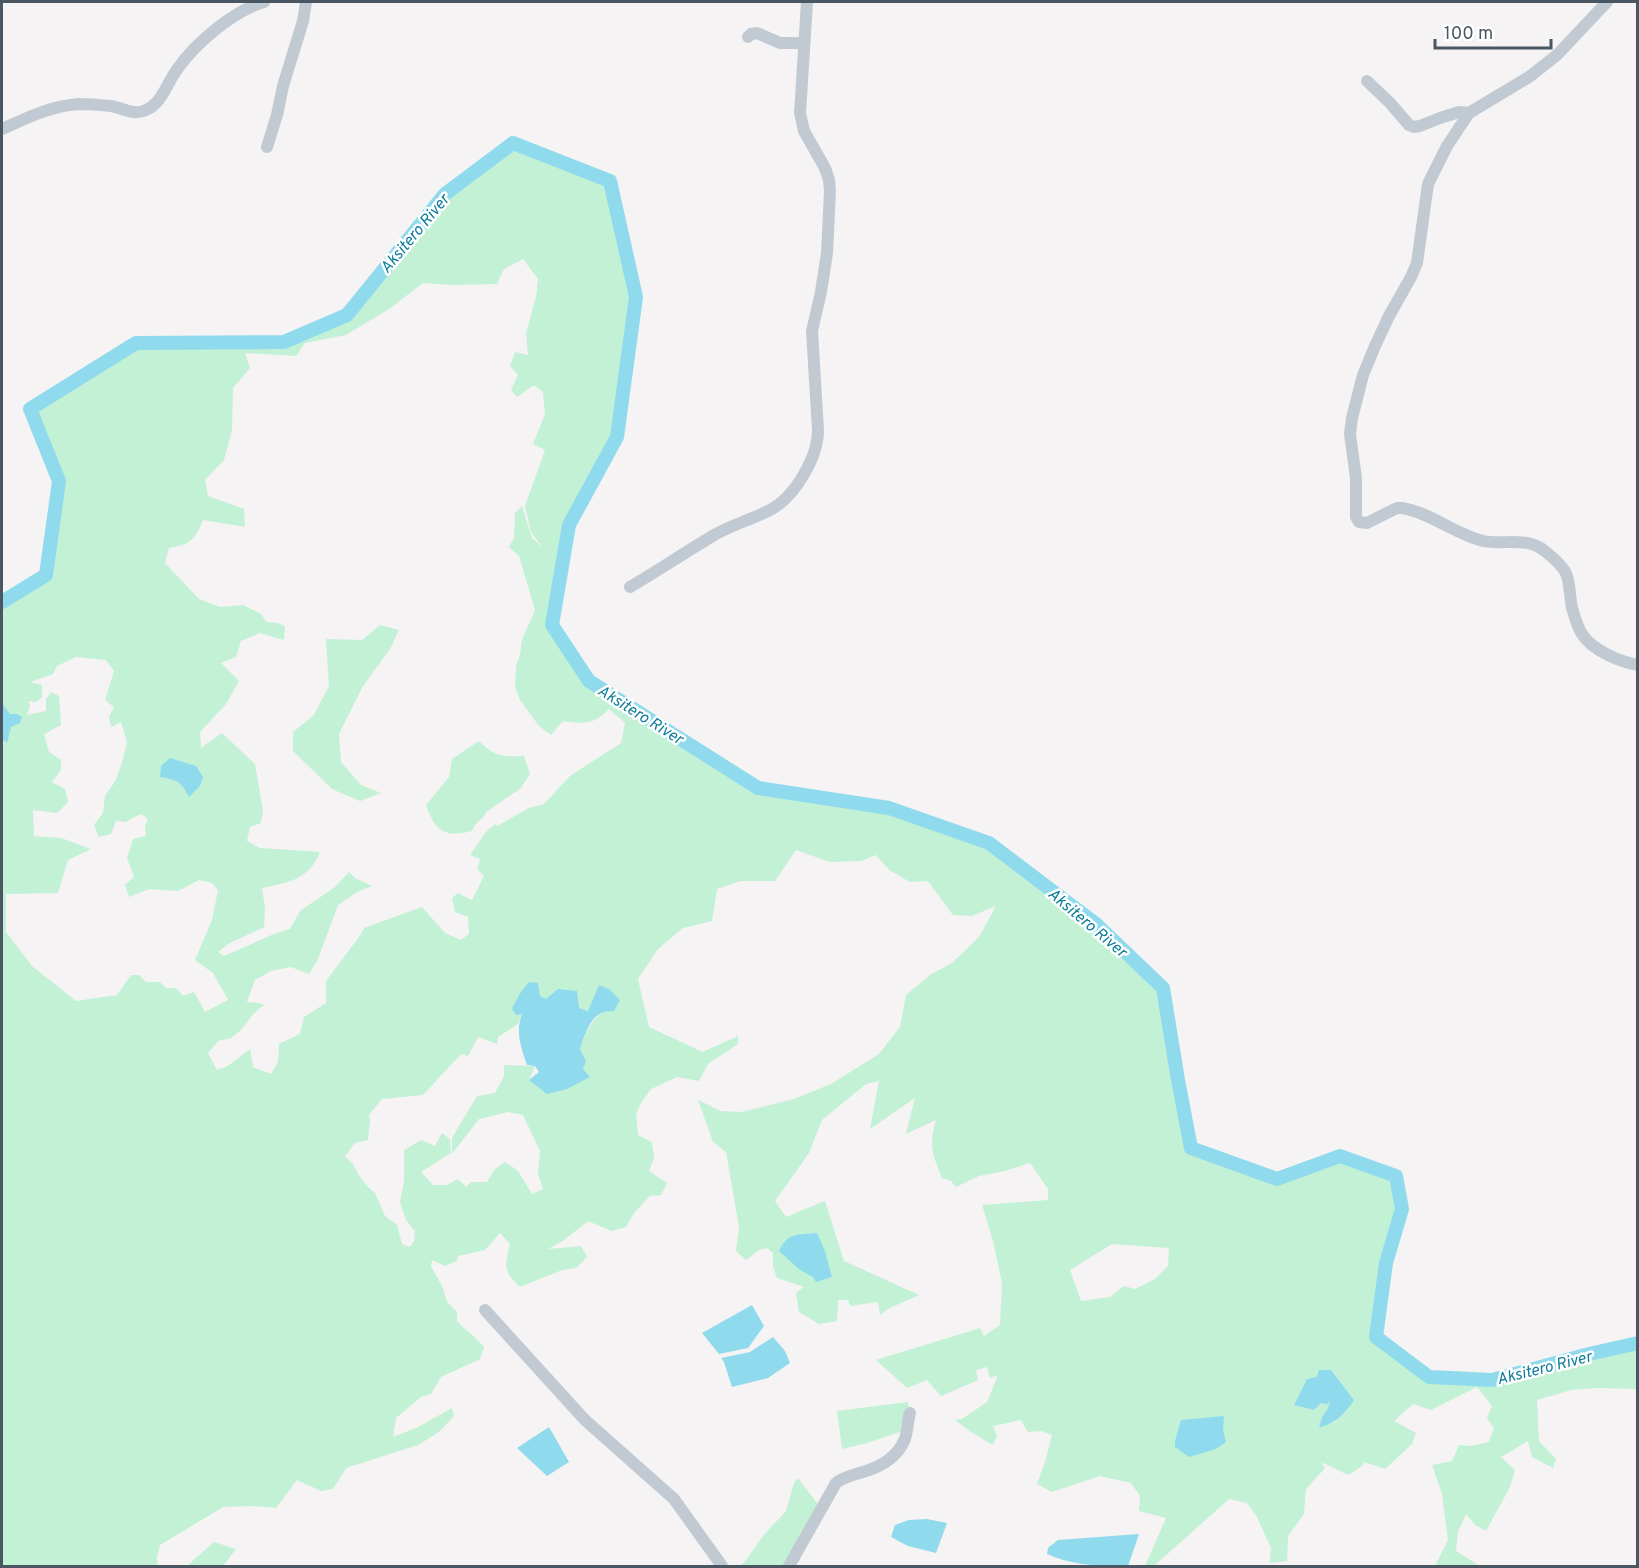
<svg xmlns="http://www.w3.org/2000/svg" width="1639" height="1568" font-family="Overpass,sans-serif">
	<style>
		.green { fill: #c3f1d5; fill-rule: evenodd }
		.water { fill: #90daee }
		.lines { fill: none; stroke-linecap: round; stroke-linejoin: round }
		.river { stroke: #90daee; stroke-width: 14 }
		.minor { stroke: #c1cad2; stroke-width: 12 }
		.labels { text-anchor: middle; stroke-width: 5; stroke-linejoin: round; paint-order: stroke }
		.water-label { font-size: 16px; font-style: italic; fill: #0c7c9b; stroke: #fff }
	</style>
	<rect width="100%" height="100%" fill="#f5f3f3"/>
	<g class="green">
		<path d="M 513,143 L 610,181 L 636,297 L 617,437 L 569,525 L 552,625 L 589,681 L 758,788 L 889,808 L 989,843 L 1096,924 L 1163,988 L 1187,1148 L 1191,1148 L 1277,1179 L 1340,1156 L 1396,1176 L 1402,1209 L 1386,1263 L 1379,1340 L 1429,1377 L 1492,1380 L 1637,1344 L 1637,1389 L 1597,1388 L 1571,1390 L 1537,1400 L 1539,1441 L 1556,1459 L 1553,1468 L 1532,1457 L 1528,1441 L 1501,1457 L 1515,1470 L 1510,1487 L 1486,1531 L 1475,1525 L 1466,1514 L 1458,1532 L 1456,1551 L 1480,1566 L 1435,1566 L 1448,1540 L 1442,1494 L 1432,1465 L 1452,1461 L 1459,1445 L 1471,1446 L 1489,1442 L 1494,1428 L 1487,1418 L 1492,1406 L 1477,1387 L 1431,1410 L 1413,1404 L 1394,1421 L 1416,1433 L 1412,1444 L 1385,1469 L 1364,1462 L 1361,1467 L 1348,1475 L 1321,1462 L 1325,1468 L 1306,1489 L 1304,1514 L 1288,1536 L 1287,1561 L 1270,1563 L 1271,1548 L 1257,1517 L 1247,1503 L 1229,1499 L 1154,1566 L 1145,1566 L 1166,1518 L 1139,1511 L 1140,1496 L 1131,1483 L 1100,1476 L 1052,1492 L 1037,1484 L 1045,1462 L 1052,1435 L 1041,1431 L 1028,1432 L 1021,1420 L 993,1426 L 997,1436 L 993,1445 L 971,1432 L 955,1420 L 962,1419 L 987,1402 L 998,1375 L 990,1378 L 987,1367 L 976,1370 L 978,1380 L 941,1396 L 927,1380 L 907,1388 L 876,1360 L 980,1328 L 984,1336 L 1000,1325 L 1002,1283 L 993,1241 L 982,1205 L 1048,1200 L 1048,1189 L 1030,1163 L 1005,1171 L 979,1176 L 956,1187 L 951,1181 L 942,1178 C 932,1153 929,1146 936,1120 L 906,1134 L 915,1098 L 870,1129 L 879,1081 L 866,1084 L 822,1120 L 809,1153 L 775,1201 L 786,1217 L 825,1201 L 844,1261 L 919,1295 L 890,1308 L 880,1315 L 878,1302 L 850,1306 L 848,1300 L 838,1300 L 837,1321 L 819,1324 L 799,1312 L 796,1293 L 804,1287 L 777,1278 L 773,1267 L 773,1253 L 767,1248 L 759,1250 L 746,1260 L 736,1251 L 739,1227 L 726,1152 L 713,1142 L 698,1100 L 721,1111 L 742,1112 L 794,1099 L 831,1084 L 879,1054 L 900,1027 L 906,995 L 930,975 L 952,963 L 979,937 L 996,906 L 972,916 L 953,915 L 928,881 L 910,882 L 889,870 L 876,855 L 861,861 L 830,862 L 796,850 L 775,881 L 741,881 L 717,889 L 712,921 L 683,928 L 658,949 L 638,979 L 649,1027 L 703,1052 L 738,1036 L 738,1044 L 708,1064 L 699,1081 L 677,1077 L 651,1089 L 641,1103 L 636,1114 L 638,1135 L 652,1142 L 654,1158 L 649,1171 L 667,1183 L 661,1195 L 650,1196 L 634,1213 L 626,1227 L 612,1231 L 588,1221 L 563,1241 L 548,1249 L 581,1246 L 587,1257 L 576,1268 L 562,1270 L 520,1287 C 502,1270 505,1266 510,1244 L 500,1233 L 485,1250 L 458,1256 L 457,1261 L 445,1266 L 432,1260 L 431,1266 L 443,1288 L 447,1302 L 457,1312 L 457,1321 C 466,1331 476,1337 484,1347 L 480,1359 L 441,1377 L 431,1394 L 421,1397 L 396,1418 L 393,1437 L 416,1428 L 452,1408 L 454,1416 L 439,1432 L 418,1445 L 346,1468 L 333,1489 L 321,1491 L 297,1480 L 276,1508 L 253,1506 L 223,1507 L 160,1545 L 157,1557 L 158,1566 L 2,1566 L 2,602 L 46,575 L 59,481 L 30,409 L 136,343 L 284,342 L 347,315 L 445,194 ZM 523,259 L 538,279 L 536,297 L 526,333 L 528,355 L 515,352 L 510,366 L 518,375 L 511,390 L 517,397 L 534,385 L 543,392 L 545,414 L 533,444 L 545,450 L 525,506 L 531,532 L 542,547 L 532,538 L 522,506 L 515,513 L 514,538 L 509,547 L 519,556 L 535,610 L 522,640 L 520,655 L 516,666 L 515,687 L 520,700 L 539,726 L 551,735 L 563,721 C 584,724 593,725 609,709 L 625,723 L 621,743 L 570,776 L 544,804 L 529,808 L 497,826 L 495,824 L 486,832 L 470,855 L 480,859 L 477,869 L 484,876 L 472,900 L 458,893 L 452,898 L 455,912 L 468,917 L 469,934 L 461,940 L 445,933 L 422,907 L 364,928 L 359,937 L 326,981 L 326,1003 L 304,1017 L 300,1034 L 279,1044 L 278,1062 L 271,1074 L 253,1067 L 250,1049 L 228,1066 L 217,1070 L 208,1053 L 218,1041 L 231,1038 L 242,1029 L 254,1013 L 264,1005 L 259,1003 L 247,1002 L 255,980 L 271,971 L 291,967 L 309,974 L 318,959 L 338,905 L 357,892 L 372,886 L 355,878 L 349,872 L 335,887 L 300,911 L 290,929 L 274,934 L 224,956 L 218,952 L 228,944 L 264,927 L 265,908 L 262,888 C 289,882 309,880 320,852 L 260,848 L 247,841 L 250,827 L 261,823 L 263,811 L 255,764 L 222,733 L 201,748 L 200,732 L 226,704 L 239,681 L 221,663 L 236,657 L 241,641 L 260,633 L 284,640 L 285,626 L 277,623 L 266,622 L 261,614 L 243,605 L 220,607 L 199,599 L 165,563 L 169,548 C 191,544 194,541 203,520 L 245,527 L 244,509 L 208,496 L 205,480 L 224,460 L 232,430 L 233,388 L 250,368 L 245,353 L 296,356 L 305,343 L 346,335 L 389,309 L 423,283 L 453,285 L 497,284 L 504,269 ZM 76,657 L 106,660 L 114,671 L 105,700 L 114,707 L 109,717 L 111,727 L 121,722 L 127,742 L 122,762 L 116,780 L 105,796 L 103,813 L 94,825 L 99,837 L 111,834 L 116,821 L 125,822 L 141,814 L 148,819 L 145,826 L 146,836 L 133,839 L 127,858 L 134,877 L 125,885 L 129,897 L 149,889 L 178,891 L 199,880 L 212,883 L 218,890 L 212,920 L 195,960 L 213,973 L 228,1000 L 205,1012 L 194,992 L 183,996 L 176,988 L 166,988 L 160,982 L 146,982 L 139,975 L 131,975 L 117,995 L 76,1001 L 32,966 L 6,932 L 6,894 L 58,893 L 68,860 L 91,849 L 61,838 L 34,836 L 33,810 L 57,813 L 68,802 L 65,789 L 52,782 L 61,770 L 61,760 L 49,752 L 44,734 L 61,725 L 59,696 L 51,692 L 46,699 L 46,711 L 27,715 L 30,705 L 28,701 L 36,702 L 42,697 L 42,685 L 30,682 L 53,674 L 57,666 ZM 539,996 C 557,1005 583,1011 602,1012 C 590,1023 585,1034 580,1049 L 586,1061 L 583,1069 L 590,1077 L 529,1080 L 535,1066 L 504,1065 L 504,1076 L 495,1093 L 477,1096 L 452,1138 L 452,1154 L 479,1119 L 508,1112 L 523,1115 L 540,1151 L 538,1174 L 543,1189 L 532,1194 L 518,1171 L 505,1162 L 494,1170 L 487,1182 L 471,1182 L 466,1187 L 458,1179 L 447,1185 L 433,1185 L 421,1172 L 451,1153 L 450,1139 L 442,1133 L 435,1146 L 421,1140 L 404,1150 L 404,1181 L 400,1202 L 406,1220 L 415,1231 L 414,1241 L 410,1247 L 402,1244 L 397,1225 L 385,1216 L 375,1193 L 368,1187 L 358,1174 L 353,1164 L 345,1156 L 355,1143 L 368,1140 L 370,1120 L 369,1115 L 382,1099 L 423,1095 L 461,1054 L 468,1056 L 478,1037 L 497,1044 L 498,1037 L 518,1024 L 522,1013 ZM 1112,1244 L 1169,1248 L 1168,1266 L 1155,1279 L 1135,1289 L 1124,1286 L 1110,1297 L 1081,1301 L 1070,1270 ZM 1331,1370 L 1352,1398 L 1346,1412 L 1333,1423 L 1322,1417 L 1328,1408 L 1330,1400 L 1321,1403 L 1314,1410 L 1294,1405 L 1307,1379 L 1317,1378 Z"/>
		<path d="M 380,625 L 399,630 L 390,649 L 363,686 L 339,734 L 341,762 L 361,785 L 381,793 L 360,801 L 332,789 L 293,751 L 293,732 L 314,715 L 329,686 L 326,639 L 362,640 Z"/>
		<path d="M 479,741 C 496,757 501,757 524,756 L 530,774 L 521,788 L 486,812 C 483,821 476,820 472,831 C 444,838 435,831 426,805 L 449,777 L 452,759 Z"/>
		<path d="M 908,1402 L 910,1413 L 906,1430 L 867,1443 L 842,1449 L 837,1411 Z"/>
		<path d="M 798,1478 L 821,1508 L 789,1566 L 738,1566 L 744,1563 L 763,1536 L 786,1511 L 794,1483 Z"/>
		<path d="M 214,1542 L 236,1549 L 223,1566 L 187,1566 Z"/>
	</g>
	<g class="water">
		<path d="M 2,698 L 4,706 L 10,714 L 17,714 L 22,717 L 20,723 L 11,727 L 7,743 L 4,740 L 2,743 Z"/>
		<path d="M 170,758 L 196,766 L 203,777 L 200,786 L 189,797 C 181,781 177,780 160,777 L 161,766 Z"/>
		<path d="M 529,982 L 538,983 L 540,996 L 546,999 L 558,989 L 577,991 L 579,1008 L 588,1011 L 599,985 L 609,989 L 620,1000 L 614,1011 C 611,1011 607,1011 604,1012 C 590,1016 584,1037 580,1049 L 586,1061 L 583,1069 L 590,1077 L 567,1089 L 547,1094 L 529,1080 L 539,1072 L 535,1066 L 527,1065 C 521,1047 515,1032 522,1014 L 516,1015 L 512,1008 L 521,992 Z"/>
		<path d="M 817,1233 L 825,1251 L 832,1277 L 816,1282 L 813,1277 L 800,1270 L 779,1251 C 788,1232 798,1235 817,1233 Z"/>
		<path d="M 752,1305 L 764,1326 L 748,1348 L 719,1354 L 702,1333 Z"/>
		<path d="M 773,1337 L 785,1351 L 790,1363 L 768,1378 L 732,1387 L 724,1362 L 721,1358 L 750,1352 Z"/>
		<path d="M 1319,1370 L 1331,1370 L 1354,1400 C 1343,1416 1337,1422 1319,1428 L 1322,1417 L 1328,1408 L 1330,1401 L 1327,1404 L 1321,1403 L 1314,1410 L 1294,1405 L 1307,1379 L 1317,1377 Z"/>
		<path d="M 1224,1416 L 1223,1430 L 1226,1442 L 1216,1449 L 1189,1457 L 1175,1447 L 1175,1441 L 1181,1420 Z"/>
		<path d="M 549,1427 L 569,1462 L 547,1476 L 517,1448 Z"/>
		<path d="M 927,1519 L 947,1523 L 936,1553 L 908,1546 L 891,1537 L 895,1525 L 909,1520 Z"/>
		<path d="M 1139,1534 L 1128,1566 C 1100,1567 1072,1565 1047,1554 L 1048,1548 L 1058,1540 Z"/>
	</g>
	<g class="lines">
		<path class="river" d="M 2,602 L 46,575 L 59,481 L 30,409 L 136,343 L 284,342 L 347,315 L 445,194 L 513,143 L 610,181 L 636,297 L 617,437 L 569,525 L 552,625 L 589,681 L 758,788 L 889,808 L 989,843 L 1096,924 L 1163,988 L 1178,1080 L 1191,1148 L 1277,1179 L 1340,1156 L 1396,1176 L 1402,1209 L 1386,1263 L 1376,1337 L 1429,1377 L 1492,1380 L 1589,1354 L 1638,1343"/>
		<g class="minor">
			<path d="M 1607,2 L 1557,55 L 1529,77 L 1469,113 L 1447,146 L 1428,184 L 1417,263 L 1411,277 L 1389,316 L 1375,346 L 1363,375 L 1352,418 L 1350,434 L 1356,478 L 1356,517 L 1359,522 L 1367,523 L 1397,508 L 1402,508 C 1431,513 1455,534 1483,541 C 1502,545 1525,537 1542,549 C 1550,555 1564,566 1567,576 C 1570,586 1570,598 1572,608 C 1575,617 1577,627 1582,634 C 1592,650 1620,662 1638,665"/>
			<path d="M 748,37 L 751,34 L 757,33 L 780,43 L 804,43"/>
			<path d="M 1367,81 L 1390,103 L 1409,125 L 1414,127 L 1420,126 L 1440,118 L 1459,112 L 1469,113"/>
			<path d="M 2,129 C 27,118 50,106 79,104 C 89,104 101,105 111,106 C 123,108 134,116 146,110 C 162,103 166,85 176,71 C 194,44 233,11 264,2"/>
			<path d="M 267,147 L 277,115 L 283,86 L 303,21 L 306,2"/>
			<path d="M 630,587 C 659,570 687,551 716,534 C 734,524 753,519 770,510 C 795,497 818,457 818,430 L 812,331 L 821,292 L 827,253 L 830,191 L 829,180 L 825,168 L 804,131 L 800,113 L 807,2"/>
			<path d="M 485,1310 L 585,1420 L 674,1499 L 722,1566"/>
			<path d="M 789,1566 L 836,1483 C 843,1477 853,1475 863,1472 C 880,1467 896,1459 904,1441 C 908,1433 907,1422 910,1413"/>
		</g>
	</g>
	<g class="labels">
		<g class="water-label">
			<text transform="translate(414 233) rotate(-50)" y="6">Aksitero River</text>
			<text transform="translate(641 714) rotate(32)" y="6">Aksitero River</text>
			<text transform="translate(1088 922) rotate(40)" y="6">Aksitero River</text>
			<text transform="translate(1544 1367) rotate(-14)" y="6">Aksitero River</text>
		</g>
	</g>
	<rect width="1639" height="1568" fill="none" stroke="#4a5661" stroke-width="6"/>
	<path d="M1435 39v9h116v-9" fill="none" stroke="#4a5661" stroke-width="3"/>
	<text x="1444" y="39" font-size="18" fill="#4a5661" stroke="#ffffff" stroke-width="4.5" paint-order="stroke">100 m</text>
</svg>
